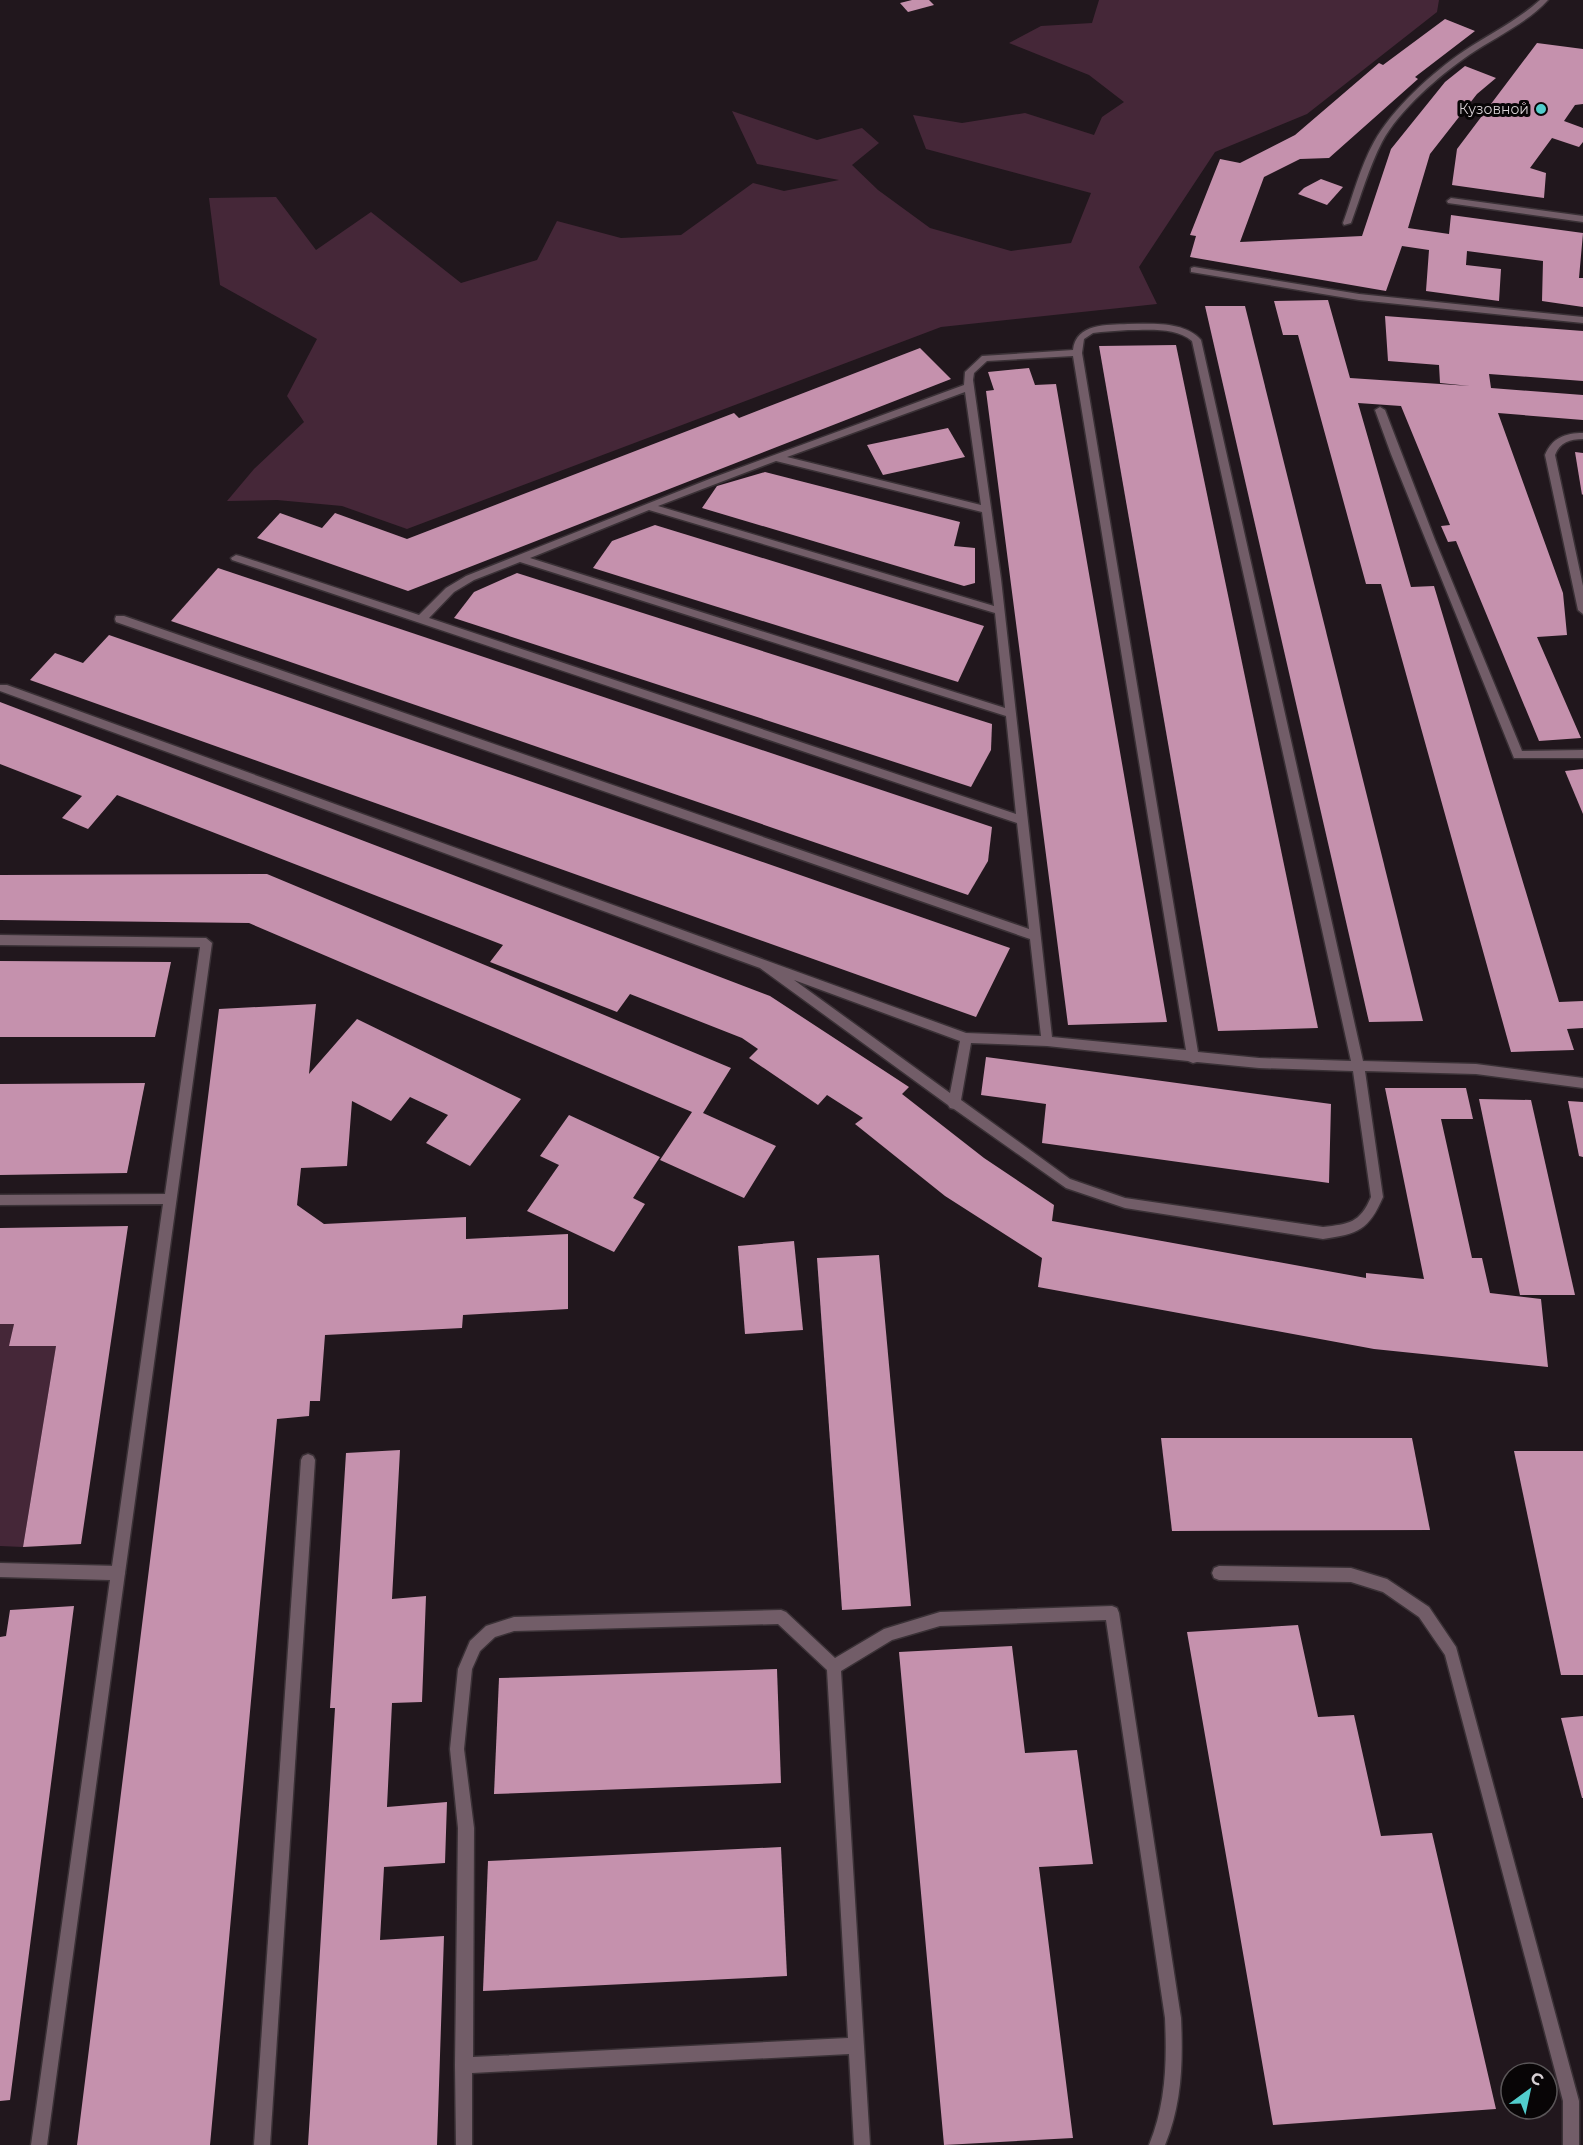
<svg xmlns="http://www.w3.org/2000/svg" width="1583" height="2145" font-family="Montserrat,sans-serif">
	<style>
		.green { fill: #452738 }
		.building { fill: #c591ad }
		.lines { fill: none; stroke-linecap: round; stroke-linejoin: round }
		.service-casing { stroke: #3a3136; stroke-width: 3 }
		.minor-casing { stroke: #3a3136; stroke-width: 3 }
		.service { fill: #725d68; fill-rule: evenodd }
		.minor { fill: #725d68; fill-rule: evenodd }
		.poi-dot { fill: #52cdcd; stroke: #080506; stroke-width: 2 }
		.labels { text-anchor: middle; stroke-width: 6; stroke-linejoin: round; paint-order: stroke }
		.far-poi-label { font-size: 14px; fill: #d6cfd3; stroke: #080506; text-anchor: end }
	</style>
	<rect width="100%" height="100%" fill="#21171d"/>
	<g class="green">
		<path d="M 1099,0 L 1439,0 L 1437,12 L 1307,114 L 1215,152 L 1139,267 L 1157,304 L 941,327 L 407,529 L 342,506 L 277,500 L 227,501 L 254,469 L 304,422 L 287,396 L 317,339 L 220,285 L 209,198 L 276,197 L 316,250 L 371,212 L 461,283 L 537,260 L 557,221 L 621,238 L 681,235 L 753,183 L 784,191 L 839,180 L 757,164 L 732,111 L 817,140 L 862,128 L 879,143 L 852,165 L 878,190 L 930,228 L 1011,251 L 1071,243 L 1091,193 L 926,149 L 913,115 L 962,123 L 1025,113 L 1094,135 L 1102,117 L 1124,102 L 1089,75 L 1009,43 L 1041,26 L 1092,23 Z"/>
		<path d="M 0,1324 L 14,1324 L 10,1346 L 56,1346 L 23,1547 L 0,1546 Z"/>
	</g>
	<g class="building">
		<path d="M 912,0 L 929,0 L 934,5 L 908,12 L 900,3 Z"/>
		<path d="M 1445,19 L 1475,31 L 1415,77 L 1418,79 L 1329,158 L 1300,159 L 1264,177 L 1240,242 L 1362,236 L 1391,149 L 1445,82 L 1465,66 L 1496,78 L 1477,94 L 1430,154 L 1408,228 L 1449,234 L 1451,215 L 1583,233 L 1579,278 L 1583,278 L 1583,307 L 1542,301 L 1543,261 L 1467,251 L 1466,265 L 1501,269 L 1499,301 L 1426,291 L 1429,250 L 1402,246 L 1386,291 L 1190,257 L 1196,236 L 1190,235 L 1220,159 L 1240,163 L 1295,135 L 1379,63 L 1383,65 Z"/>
		<path d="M 1537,43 L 1583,49 L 1583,104 L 1575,105 L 1564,121 L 1583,128 L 1583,142 L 1579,147 L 1552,138 L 1530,168 L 1546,173 L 1544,198 L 1452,185 L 1457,149 Z"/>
		<path d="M 1321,179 L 1343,187 L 1327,205 L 1298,194 L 1304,188 Z"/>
		<path d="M 1328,300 L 1350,378 L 1470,386 L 1440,383 L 1439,365 L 1388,361 L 1385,316 L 1583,331 L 1583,381 L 1489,374 L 1491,388 L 1583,395 L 1583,420 L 1498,413 L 1563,593 L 1567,635 L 1537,637 L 1581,738 L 1539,741 L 1456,541 L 1448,542 L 1441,526 L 1450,525 L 1401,406 L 1358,403 L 1411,587 L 1434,586 L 1559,1002 L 1583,1001 L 1583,1028 L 1567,1029 L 1574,1050 L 1511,1052 L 1381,584 L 1366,584 L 1298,335 L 1283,335 L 1274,301 Z"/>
		<path d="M 1205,306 L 1245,306 L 1423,1021 L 1369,1022 Z"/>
		<path d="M 1176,345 L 1318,1028 L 1218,1031 L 1099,346 Z"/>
		<path d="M 920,348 L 951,379 L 408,591 L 257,538 L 280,513 L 322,528 L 335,513 L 407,539 L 734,413 L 739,418 Z"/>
		<path d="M 1029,368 L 1035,385 L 1056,384 L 1167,1022 L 1068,1025 L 986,391 L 994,390 L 988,372 Z"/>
		<path d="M 948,428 L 965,457 L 883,475 L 867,445 Z"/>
		<path d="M 1575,452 L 1583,453 L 1583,494 L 1582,495 Z"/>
		<path d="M 765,472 L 960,522 L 954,546 L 975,548 L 975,583 L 964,586 L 702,508 L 717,486 Z"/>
		<path d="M 655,525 L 984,626 L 958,682 L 593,568 L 612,541 Z"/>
		<path d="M 218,568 L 992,827 L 988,861 L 968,895 L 171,621 Z"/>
		<path d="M 517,573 L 992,724 L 991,750 L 971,787 L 454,618 L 474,592 Z"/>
		<path d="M 109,635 L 1010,948 L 976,1017 L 30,680 L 55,653 L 83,663 Z"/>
		<path d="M 0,702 L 770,996 L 909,1087 L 902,1094 L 984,1158 L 1054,1205 L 1052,1221 L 1366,1278 L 1366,1273 L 1424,1279 L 1385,1088 L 1466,1088 L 1473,1119 L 1441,1119 L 1472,1258 L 1482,1258 L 1490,1293 L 1541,1299 L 1548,1367 L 1374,1349 L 1038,1287 L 1042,1258 L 945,1196 L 855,1124 L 863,1118 L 827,1095 L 818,1105 L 749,1058 L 758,1049 L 742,1038 L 630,994 L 617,1012 L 490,962 L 503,945 L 117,795 L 88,829 L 62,818 L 82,796 L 0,764 Z"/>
		<path d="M 1583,769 L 1583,814 L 1565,771 Z"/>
		<path d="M 267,874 L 731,1068 L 703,1113 L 776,1146 L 744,1198 L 660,1160 L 692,1112 L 249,923 L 0,920 L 0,875 Z"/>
		<path d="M 0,961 L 171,962 L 155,1037 L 0,1037 Z"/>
		<path d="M 316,1004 L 309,1074 L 357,1019 L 521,1099 L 470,1166 L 426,1143 L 448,1115 L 410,1097 L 391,1121 L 352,1101 L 347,1166 L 301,1168 L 297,1205 L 324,1224 L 466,1217 L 466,1239 L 568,1234 L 568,1309 L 463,1315 L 462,1328 L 325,1335 L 320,1401 L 310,1401 L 309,1416 L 277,1419 L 210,2145 L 77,2145 L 219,1009 Z"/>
		<path d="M 986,1057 L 1331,1104 L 1329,1183 L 1042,1143 L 1046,1104 L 981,1095 Z"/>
		<path d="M 145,1083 L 127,1173 L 0,1175 L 0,1084 Z"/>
		<path d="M 1479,1099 L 1531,1100 L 1575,1295 L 1520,1295 Z"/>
		<path d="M 1568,1101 L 1583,1102 L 1583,1157 L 1579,1156 Z"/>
		<path d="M 569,1115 L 660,1157 L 633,1198 L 645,1204 L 614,1252 L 527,1211 L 559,1165 L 540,1156 Z"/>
		<path d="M 128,1226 L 81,1544 L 23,1547 L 56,1346 L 9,1346 L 14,1324 L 0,1324 L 0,1228 Z"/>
		<path d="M 794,1241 L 803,1330 L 745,1334 L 738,1246 Z"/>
		<path d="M 879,1255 L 911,1606 L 842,1610 L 817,1258 Z"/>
		<path d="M 1161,1438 L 1412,1438 L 1430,1530 L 1172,1531 Z"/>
		<path d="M 400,1450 L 392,1599 L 426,1596 L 422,1702 L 392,1703 L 387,1807 L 447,1802 L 445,1863 L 384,1867 L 380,1940 L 444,1936 L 437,2145 L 308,2145 L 335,1708 L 330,1708 L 346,1453 Z"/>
		<path d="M 1514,1451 L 1583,1451 L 1583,1675 L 1561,1675 Z"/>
		<path d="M 74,1606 L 10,2100 L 0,2101 L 0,1637 L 6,1636 L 10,1610 Z"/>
		<path d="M 1298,1625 L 1318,1717 L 1354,1715 L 1381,1836 L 1432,1833 L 1496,2109 L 1273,2125 L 1187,1632 Z"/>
		<path d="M 1012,1646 L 1025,1753 L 1077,1750 L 1093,1864 L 1039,1867 L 1073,2138 L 944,2145 L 899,1652 Z"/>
		<path d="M 777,1669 L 781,1783 L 494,1794 L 499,1678 Z"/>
		<path d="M 1583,1716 L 1583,1798 L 1582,1798 L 1561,1718 Z"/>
		<path d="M 781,1847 L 787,1976 L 483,1991 L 488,1861 Z"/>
	</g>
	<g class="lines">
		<defs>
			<g id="service">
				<path d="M 1540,0 L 1548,0 C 1526,24 1495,37 1469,55 C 1440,75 1399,110 1382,142 C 1369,167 1361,196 1351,223 L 1344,225 L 1343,223 C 1353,196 1360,167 1374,142 C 1392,109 1433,72 1464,51 C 1489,34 1517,21 1540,0 Z"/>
				<path d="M 1451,198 L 1583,216 L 1583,222 L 1448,203 L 1447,201 Z"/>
				<path d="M 1194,267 L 1359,294 L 1583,317 L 1583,323 L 1359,300 L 1191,272 L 1191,268 Z"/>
				<path d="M 1128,324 C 1152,324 1184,321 1201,340 L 1363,1061 L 1476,1064 L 1583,1078 L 1583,1088 L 1476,1074 L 1365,1071 L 1383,1197 C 1369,1230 1358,1234 1323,1239 L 1125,1208 L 1066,1188 L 954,1109 L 950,1108 L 948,1105 L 760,968 L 0,691 L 0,685 L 7,685 L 966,1033 L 1041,1036 L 1030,939 L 116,622 L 115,619 L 116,616 L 124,616 L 1029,929 L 1017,823 L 232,560 L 231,558 L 236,555 L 240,556 L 419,615 L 446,588 L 466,576 L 712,478 L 964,385 L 965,372 L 982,356 L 1073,350 C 1076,323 1107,325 1128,324 ZM 1128,330 C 1149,330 1176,327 1192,341 L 1351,1061 L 1259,1058 L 1198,1052 L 1082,353 L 1084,339 L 1093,333 L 1101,332 ZM 1073,356 L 1186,1050 L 1052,1037 L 1001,579 L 973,380 L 974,373 L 987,361 ZM 965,392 L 981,505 L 787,457 ZM 776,461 L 982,512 L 994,606 L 658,506 ZM 649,510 L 995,613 L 1005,708 L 530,558 ZM 520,562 L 1006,716 L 1016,814 L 429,618 L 454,592 L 474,580 ZM 794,980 L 960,1041 L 950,1093 ZM 971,1043 L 1047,1046 L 1188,1061 L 1193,1063 L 1197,1062 L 1259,1068 L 1353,1071 L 1371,1197 C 1360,1223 1349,1224 1323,1227 L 1125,1198 L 1070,1179 L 961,1100 Z"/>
				<path d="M 1380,407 L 1385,410 L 1435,540 L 1522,751 L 1583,750 L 1583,758 L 1514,758 L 1391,454 L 1375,410 Z"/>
				<path d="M 1583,433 L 1583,439 C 1570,439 1560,442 1555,455 L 1583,586 L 1583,614 L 1578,610 L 1545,455 C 1552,438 1565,433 1583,433 Z"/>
				<path d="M 0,935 L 206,938 L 212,943 L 125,1573 L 123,1578 L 118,1580 L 113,1578 L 111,1573 L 163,1204 L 0,1205 L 0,1195 L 165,1194 L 200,947 L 0,945 Z"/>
				<path d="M 308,1454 L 313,1456 L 315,1460 L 270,2145 L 254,2145 L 301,1460 L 303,1456 Z"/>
				<path d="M 1219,1566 L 1351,1568 L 1387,1579 L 1429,1607 L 1456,1647 L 1579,2101 L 1579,2145 L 1563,2145 L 1563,2101 L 1445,1655 L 1419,1617 L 1383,1592 L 1351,1582 L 1219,1580 L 1214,1578 L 1212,1573 L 1214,1568 Z"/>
				<path d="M 1112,1606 L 1117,1608 L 1119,1613 L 1181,2018 C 1183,2062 1182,2104 1165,2145 L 1149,2145 C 1166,2104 1167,2062 1165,2018 L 1106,1620 L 940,1626 L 892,1640 L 841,1671 L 870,2145 L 854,2145 L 849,2054 L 472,2073 L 472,2145 L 456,2145 L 455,2065 L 458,1828 L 450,1749 L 458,1669 L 470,1641 L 486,1626 L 514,1617 L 781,1610 L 786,1612 L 835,1658 L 884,1629 L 940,1612 ZM 778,1624 L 827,1670 L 848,2038 L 473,2057 L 474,1828 L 464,1749 L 472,1669 L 480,1651 L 495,1637 L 514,1631 Z"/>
			</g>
			<path id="minor" d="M 0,1563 L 118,1566 L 123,1568 L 125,1573 L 47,2145 L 31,2145 L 110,1580 L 0,1577 Z"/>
		</defs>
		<use href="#service" class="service-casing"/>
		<use href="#minor" class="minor-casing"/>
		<use href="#service" class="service"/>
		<use href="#minor" class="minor"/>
	</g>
	<circle class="poi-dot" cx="1541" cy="109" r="6"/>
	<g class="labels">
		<g class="far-poi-label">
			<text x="1529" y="114">Кузовной</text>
		</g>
	</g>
	<g transform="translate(1529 2091) rotate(33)"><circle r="28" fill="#080506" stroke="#5a5658" stroke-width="1.5"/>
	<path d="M0-4.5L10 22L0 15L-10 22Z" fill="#52cdcd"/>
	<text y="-9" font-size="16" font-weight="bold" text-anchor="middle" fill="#d6cfd3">С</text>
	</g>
</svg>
